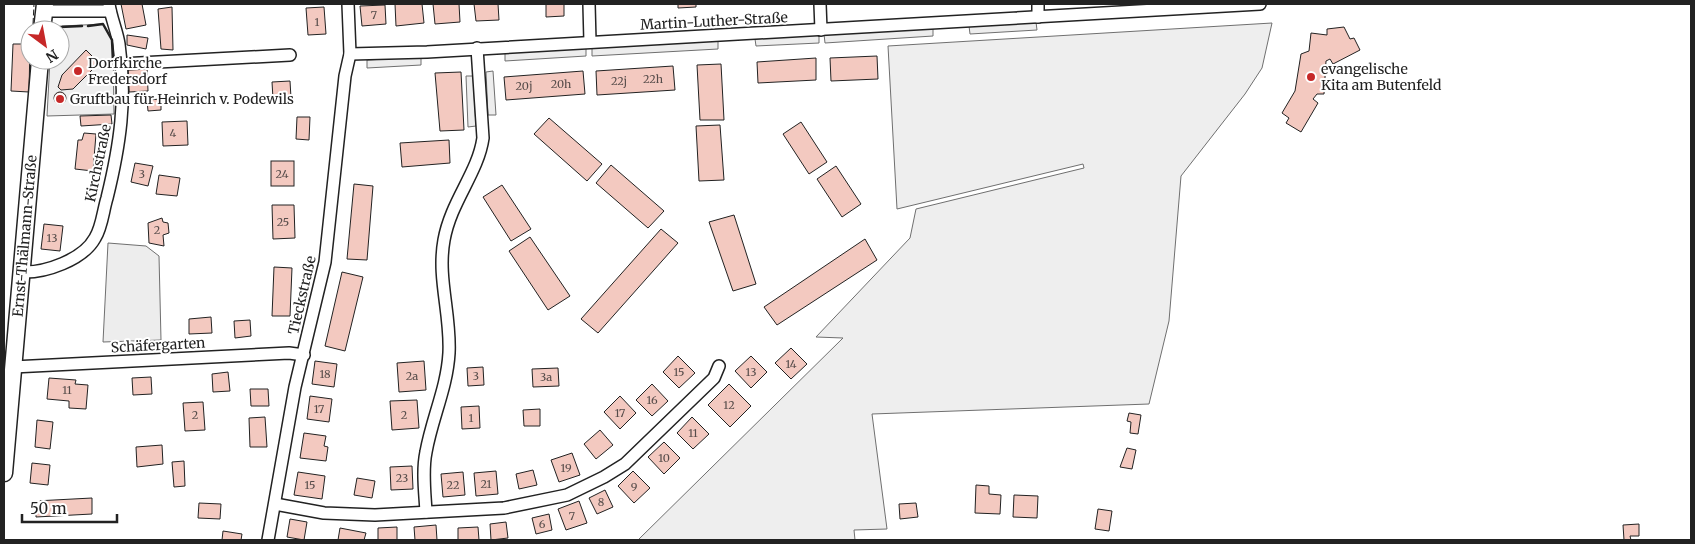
<svg xmlns="http://www.w3.org/2000/svg" width="1695" height="544" font-family="Merriweather,serif">
	<style>
		.green { fill: #eee; stroke: #6f6f6f }
		.parking { fill: #ededed; stroke: #6f6f6f }
		.building { fill: #f3c9c0; stroke: #222 }
		.lines { fill: none; stroke-linecap: round; stroke-linejoin: round }
		.street-casing { stroke: #222; stroke-width: 14 }
		.secondary-casing { stroke: #222; stroke-width: 19 }
		.street { stroke: #fff; stroke-width: 11 }
		.secondary { stroke: #fff; stroke-width: 16 }
		.fence { stroke: #222; stroke-width: 1; stroke-dasharray: 6 2.5; stroke-linecap: butt }
		.wall { stroke: #222; stroke-width: 2.5 }
		.poi-dot { fill: #c62828; stroke: #fff; stroke-width: 2 }
		.labels { text-anchor: middle; stroke-width: 4; stroke-linejoin: round; paint-order: stroke }
		.number-label { font-size: 11px; fill: #564c4a }
		.street-label { font-size: 14px; fill: #222; stroke: #fff }
		.poi-label { font-size: 14px; fill: #222; stroke: #fff; text-anchor: start }
	</style>
	<rect width="100%" height="100%" fill="#fff"/>
	<g class="green">
		<path d="M 1272,23 L 1262,68 L 1245,94 L 1181,176 L 1169,321 L 1149,404 L 872,414 L 887,529 L 854,530 L 855,540 L 638,540 L 843,338 L 816,337 L 910,238 L 916,209 L 1084,168 L 1083,164 L 897,209 L 888,46 Z"/>
		<path d="M 103,24 L 113,42 L 114,114 L 47,116 L 50,60 L 60,60 L 60,30 L 58,30 L 62,26 Z"/>
	</g>
	<g class="parking">
		<path d="M 1036,22 L 1037,30 L 970,34 L 969,26 Z"/>
		<path d="M 933,28 L 933,36 L 825,43 L 824,34 Z"/>
		<path d="M 819,34 L 819,43 L 756,46 L 755,39 Z"/>
		<path d="M 718,40 L 718,49 L 592,56 L 592,47 Z"/>
		<path d="M 586,48 L 586,56 L 505,61 L 505,52 Z"/>
		<path d="M 421,57 L 421,65 L 367,68 L 367,60 Z"/>
		<path d="M 493,71 L 496,115 L 488,115 L 486,72 Z"/>
		<path d="M 466,76 L 473,76 L 476,126 L 468,127 Z"/>
		<path d="M 108,243 L 146,246 L 159,256 L 161,340 L 103,342 Z"/>
	</g>
	<g class="building">
		<path d="M 121,4 L 142,4 L 146,25 L 126,29 Z"/>
		<path d="M 395,4 L 422,4 L 424,23 L 396,26 Z"/>
		<path d="M 433,4 L 459,4 L 460,22 L 435,24 Z"/>
		<path d="M 474,4 L 498,4 L 499,20 L 476,21 Z"/>
		<path d="M 546,4 L 564,4 L 564,16 L 546,17 Z"/>
		<path d="M 678,4 L 696,4 L 696,7 L 678,8 Z"/>
		<path d="M 385,5 L 386,24 L 362,26 L 360,6 Z"/>
		<path d="M 172,7 L 173,50 L 161,49 L 158,9 Z"/>
		<path d="M 324,7 L 326,34 L 308,35 L 306,8 Z"/>
		<path d="M 1344,27 L 1350,39 L 1354,38 L 1360,50 L 1333,64 L 1330,59 L 1326,61 L 1324,94 L 1317,94 L 1313,99 L 1318,103 L 1301,132 L 1286,123 L 1289,118 L 1282,113 L 1295,91 L 1301,54 L 1309,51 L 1311,33 L 1327,35 L 1327,29 Z"/>
		<path d="M 127,35 L 148,38 L 146,49 L 127,45 Z"/>
		<path d="M 13,44 L 30,44 L 29,92 L 11,91 Z"/>
		<path d="M 86,50 L 99,63 L 73,89 L 61,90 L 58,87 L 62,75 Z"/>
		<path d="M 877,56 L 878,79 L 831,81 L 830,58 Z"/>
		<path d="M 816,58 L 816,80 L 758,83 L 757,62 Z"/>
		<path d="M 721,64 L 724,120 L 700,120 L 697,65 Z"/>
		<path d="M 673,66 L 675,90 L 597,95 L 596,71 Z"/>
		<path d="M 147,67 L 148,91 L 129,92 L 128,68 Z"/>
		<path d="M 583,71 L 585,94 L 506,100 L 504,77 Z"/>
		<path d="M 461,72 L 464,130 L 440,131 L 435,73 Z"/>
		<path d="M 290,81 L 291,98 L 273,99 L 272,82 Z"/>
		<circle cx="60" cy="98" r="6"/>
		<path d="M 161,99 L 161,110 L 148,111 L 147,100 Z"/>
		<path d="M 111,115 L 112,124 L 81,126 L 80,116 Z"/>
		<path d="M 297,117 L 310,117 L 309,140 L 296,139 Z"/>
		<path d="M 549,118 L 602,164 L 587,181 L 534,134 Z"/>
		<path d="M 187,121 L 188,145 L 163,146 L 162,122 Z"/>
		<path d="M 801,122 L 827,162 L 809,174 L 783,134 Z"/>
		<path d="M 720,125 L 724,180 L 699,181 L 696,126 Z"/>
		<path d="M 84,133 L 96,134 L 93,171 L 75,169 L 78,140 L 82,140 Z"/>
		<path d="M 449,140 L 450,163 L 402,167 L 400,143 Z"/>
		<rect x="271" y="161" width="23" height="25"/>
		<path d="M 135,163 L 153,166 L 148,186 L 131,182 Z"/>
		<path d="M 611,165 L 664,211 L 648,228 L 596,183 Z"/>
		<path d="M 836,166 L 861,204 L 842,217 L 817,179 Z"/>
		<path d="M 159,175 L 180,178 L 177,196 L 156,194 Z"/>
		<path d="M 354,184 L 373,186 L 367,260 L 347,259 Z"/>
		<path d="M 502,185 L 531,229 L 511,241 L 483,197 Z"/>
		<path d="M 272,205 L 294,205 L 295,238 L 273,239 Z"/>
		<path d="M 734,215 L 756,284 L 733,291 L 709,222 Z"/>
		<path d="M 162,218 L 163,222 L 168,223 L 169,233 L 163,235 L 164,246 L 149,243 L 148,223 Z"/>
		<path d="M 44,224 L 63,226 L 60,251 L 41,249 Z"/>
		<path d="M 661,229 L 678,243 L 598,333 L 581,319 Z"/>
		<path d="M 530,237 L 570,296 L 548,310 L 509,251 Z"/>
		<path d="M 865,239 L 877,260 L 777,325 L 764,307 Z"/>
		<path d="M 274,267 L 292,268 L 290,316 L 272,316 Z"/>
		<path d="M 342,272 L 363,277 L 345,351 L 325,346 Z"/>
		<path d="M 211,317 L 212,333 L 189,334 L 189,319 Z"/>
		<path d="M 250,320 L 251,336 L 235,338 L 234,321 Z"/>
		<path d="M 791,348 L 807,364 L 791,379 L 775,363 Z"/>
		<path d="M 678,356 L 695,373 L 679,388 L 663,372 Z"/>
		<path d="M 751,356 L 767,372 L 751,388 L 735,371 Z"/>
		<path d="M 315,361 L 337,364 L 334,387 L 312,384 Z"/>
		<path d="M 424,361 L 426,390 L 399,392 L 397,363 Z"/>
		<path d="M 483,367 L 484,385 L 468,386 L 467,368 Z"/>
		<path d="M 558,368 L 559,386 L 533,387 L 532,369 Z"/>
		<path d="M 228,372 L 230,391 L 213,392 L 212,374 Z"/>
		<path d="M 151,377 L 152,394 L 133,395 L 132,378 Z"/>
		<path d="M 49,378 L 76,380 L 75,384 L 88,385 L 86,409 L 69,408 L 69,401 L 47,399 Z"/>
		<path d="M 652,384 L 668,401 L 652,416 L 636,400 Z"/>
		<path d="M 729,384 L 751,406 L 730,427 L 708,405 Z"/>
		<path d="M 250,389 L 268,389 L 269,406 L 251,406 Z"/>
		<path d="M 310,396 L 332,399 L 329,422 L 307,419 Z"/>
		<path d="M 620,396 L 636,413 L 620,429 L 604,412 Z"/>
		<path d="M 417,400 L 419,428 L 392,430 L 390,401 Z"/>
		<path d="M 203,402 L 205,430 L 185,431 L 183,403 Z"/>
		<path d="M 479,406 L 480,428 L 462,429 L 461,407 Z"/>
		<path d="M 540,409 L 540,426 L 524,426 L 523,410 Z"/>
		<path d="M 1129,413 L 1141,415 L 1138,434 L 1130,433 L 1131,422 L 1127,421 Z"/>
		<path d="M 265,417 L 267,447 L 250,447 L 249,418 Z"/>
		<path d="M 692,417 L 709,434 L 693,449 L 677,433 Z"/>
		<path d="M 37,420 L 53,422 L 50,449 L 35,447 Z"/>
		<path d="M 600,430 L 613,445 L 596,459 L 584,444 Z"/>
		<path d="M 304,433 L 326,436 L 324,446 L 328,447 L 326,461 L 300,458 Z"/>
		<path d="M 664,442 L 680,458 L 664,474 L 648,457 Z"/>
		<path d="M 162,445 L 163,464 L 137,467 L 136,447 Z"/>
		<path d="M 1127,448 L 1136,450 L 1132,469 L 1120,467 Z"/>
		<path d="M 572,453 L 580,475 L 559,482 L 551,460 Z"/>
		<path d="M 184,461 L 185,486 L 174,487 L 172,462 Z"/>
		<path d="M 32,463 L 50,465 L 48,485 L 30,483 Z"/>
		<path d="M 412,466 L 413,489 L 391,490 L 390,467 Z"/>
		<path d="M 533,470 L 537,485 L 519,489 L 516,474 Z"/>
		<path d="M 496,471 L 498,494 L 476,496 L 474,473 Z"/>
		<path d="M 633,471 L 650,488 L 634,503 L 618,486 Z"/>
		<path d="M 298,472 L 325,476 L 322,499 L 294,495 Z"/>
		<path d="M 463,472 L 465,495 L 443,497 L 441,474 Z"/>
		<path d="M 357,478 L 375,481 L 372,498 L 354,495 Z"/>
		<path d="M 976,485 L 989,486 L 989,494 L 1001,495 L 1000,514 L 975,513 Z"/>
		<path d="M 605,490 L 613,507 L 597,514 L 589,498 Z"/>
		<path d="M 1014,495 L 1038,496 L 1037,518 L 1013,517 Z"/>
		<path d="M 92,498 L 92,514 L 36,517 L 35,501 Z"/>
		<path d="M 579,501 L 587,523 L 566,530 L 558,509 Z"/>
		<path d="M 199,503 L 221,504 L 220,519 L 198,518 Z"/>
		<path d="M 916,503 L 918,517 L 900,519 L 899,504 Z"/>
		<path d="M 1098,509 L 1112,511 L 1109,531 L 1095,529 Z"/>
		<path d="M 549,514 L 552,530 L 536,534 L 532,518 Z"/>
		<path d="M 290,519 L 307,522 L 304,540 L 287,537 Z"/>
		<path d="M 506,522 L 508,538 L 491,540 L 490,524 Z"/>
		<path d="M 1639,524 L 1639,536 L 1630,536 L 1631,540 L 1624,540 L 1623,525 Z"/>
		<path d="M 436,525 L 437,540 L 415,540 L 414,527 Z"/>
		<path d="M 397,527 L 397,540 L 378,540 L 378,528 Z"/>
		<path d="M 478,527 L 479,540 L 458,540 L 458,528 Z"/>
		<path d="M 340,528 L 366,533 L 364,540 L 338,540 Z"/>
		<path d="M 223,531 L 242,534 L 241,540 L 222,540 Z"/>
	</g>
	<g class="lines">
		<defs>
			<g id="street">
				<path d="M 589,4 L 590,42"/>
				<path d="M 820,4 L 821,30"/>
				<path d="M 1038,4 L 1038,17"/>
				<path d="M 44,11 L 110,11"/>
				<path d="M 350,54 L 427,52 L 1260,4"/>
				<path d="M 121,64 L 290,55"/>
				<path d="M 22,272 C 45,273 83,260 95,238 C 102,227 103,211 107,198 C 120,145 127,99 119,44 C 117,31 111,18 109,4"/>
				<path d="M 13,367 L 289,353 L 304,355"/>
				<path d="M 275,504 L 324,513 L 375,515 L 504,508 L 567,495 L 604,477 L 625,464 L 714,378 L 719,366"/>
				<path d="M 426,512 C 425,493 422,471 426,452 C 432,418 447,388 449,353 C 451,314 437,278 444,240 C 451,201 478,173 483,138 L 477,48"/>
				<path d="M 268,540 L 295,387 L 325,262 L 345,76 L 350,54 L 348,4"/>
			</g>
			<g id="secondary">
				<path d="M 42,30 L 45,4"/>
				<path id="s1" d="M 4,473 L 40,60"/>
			</g>
		</defs>
		<use href="#street" class="street-casing"/>
		<use href="#secondary" class="secondary-casing"/>
		<use href="#street" class="street"/>
		<use href="#secondary" class="secondary"/>
		<path class="fence" d="M 33,24 L 34,4"/>
		<g class="wall">
			<path d="M 88,26 L 103,24 L 112,40 L 113,62"/>
			<path d="M 57,30 L 60,27 L 82,26"/>
		</g>
	</g>
	<g class="poi-dot">
		<circle cx="78" cy="71" r="5"/>
		<circle cx="1311" cy="77" r="5"/>
		<circle cx="60" cy="99" r="5"/>
	</g>
	<g class="labels">
		<g class="number-label">
			<text x="374" y="19">7</text>
			<text x="317" y="26">1</text>
			<text x="653" y="83">22h</text>
			<text x="619" y="85">22j</text>
			<text x="561" y="88">20h</text>
			<text x="524" y="90">20j</text>
			<text x="173" y="137">4</text>
			<text x="142" y="178">3</text>
			<text x="282" y="178">24</text>
			<text x="283" y="226">25</text>
			<text x="157" y="234">2</text>
			<text x="52" y="242">13</text>
			<text x="791" y="368">14</text>
			<text x="679" y="376">15</text>
			<text x="751" y="376">13</text>
			<text x="325" y="378">18</text>
			<text x="412" y="380">2a</text>
			<text x="476" y="380">3</text>
			<text x="546" y="381">3a</text>
			<text x="67" y="394">11</text>
			<text x="652" y="404">16</text>
			<text x="729" y="409">12</text>
			<text x="319" y="413">17</text>
			<text x="620" y="417">17</text>
			<text x="195" y="419">2</text>
			<text x="404" y="419">2</text>
			<text x="471" y="422">1</text>
			<text x="693" y="437">11</text>
			<text x="664" y="462">10</text>
			<text x="566" y="472">19</text>
			<text x="402" y="482">23</text>
			<text x="486" y="488">21</text>
			<text x="310" y="489">15</text>
			<text x="453" y="489">22</text>
			<text x="634" y="491">9</text>
			<text x="601" y="506">8</text>
			<text x="572" y="520">7</text>
			<text x="542" y="528">6</text>
		</g>
		<g class="street-label">
			<text transform="translate(714 21) rotate(-3)" y="5">Martin-Luther-Straße</text>
			<text transform="translate(98 163) rotate(-78)" y="5">Kirchstraße</text>
			<text dy="5" stroke="none"><textPath href="#s1" startOffset="238">Ernst-Thälmann-Straße</textPath></text>
			<text transform="translate(302 295) rotate(-77)" y="5">Tieckstraße</text>
			<text transform="translate(158 345) rotate(-3)" y="5">Schäfergarten</text>
		</g>
		<g class="poi-label">
			<text x="88" y="68">Dorfkirche<tspan x="88" dy="16">Fredersdorf</tspan></text>
			<text x="1321" y="74">evangelische<tspan x="1321" dy="16">Kita am Butenfeld</tspan></text>
			<text x="70" y="104">Gruftbau für Heinrich v. Podewils</text>
		</g>
	</g>
	<rect width="1695" height="544" fill="none" stroke="#222222" stroke-width="10"/>
	<g transform="translate(45 45) rotate(148)"><circle r="24" fill="#ffffff" stroke="#a7a7a7"/>
	<path d="M0-4L9 19L0 12L-9 19Z" fill="#c62828"/>
	<text y="-8" font-size="14" font-weight="bold" text-anchor="middle" fill="#222222">N</text>
	</g>
	<path d="M22 514v8h95v-8" fill="none" stroke="#222222" stroke-width="2.5"/>
	<text x="30" y="514" font-size="15" fill="#222222" stroke="#ffffff" stroke-width="4" paint-order="stroke">50 m</text>
</svg>
